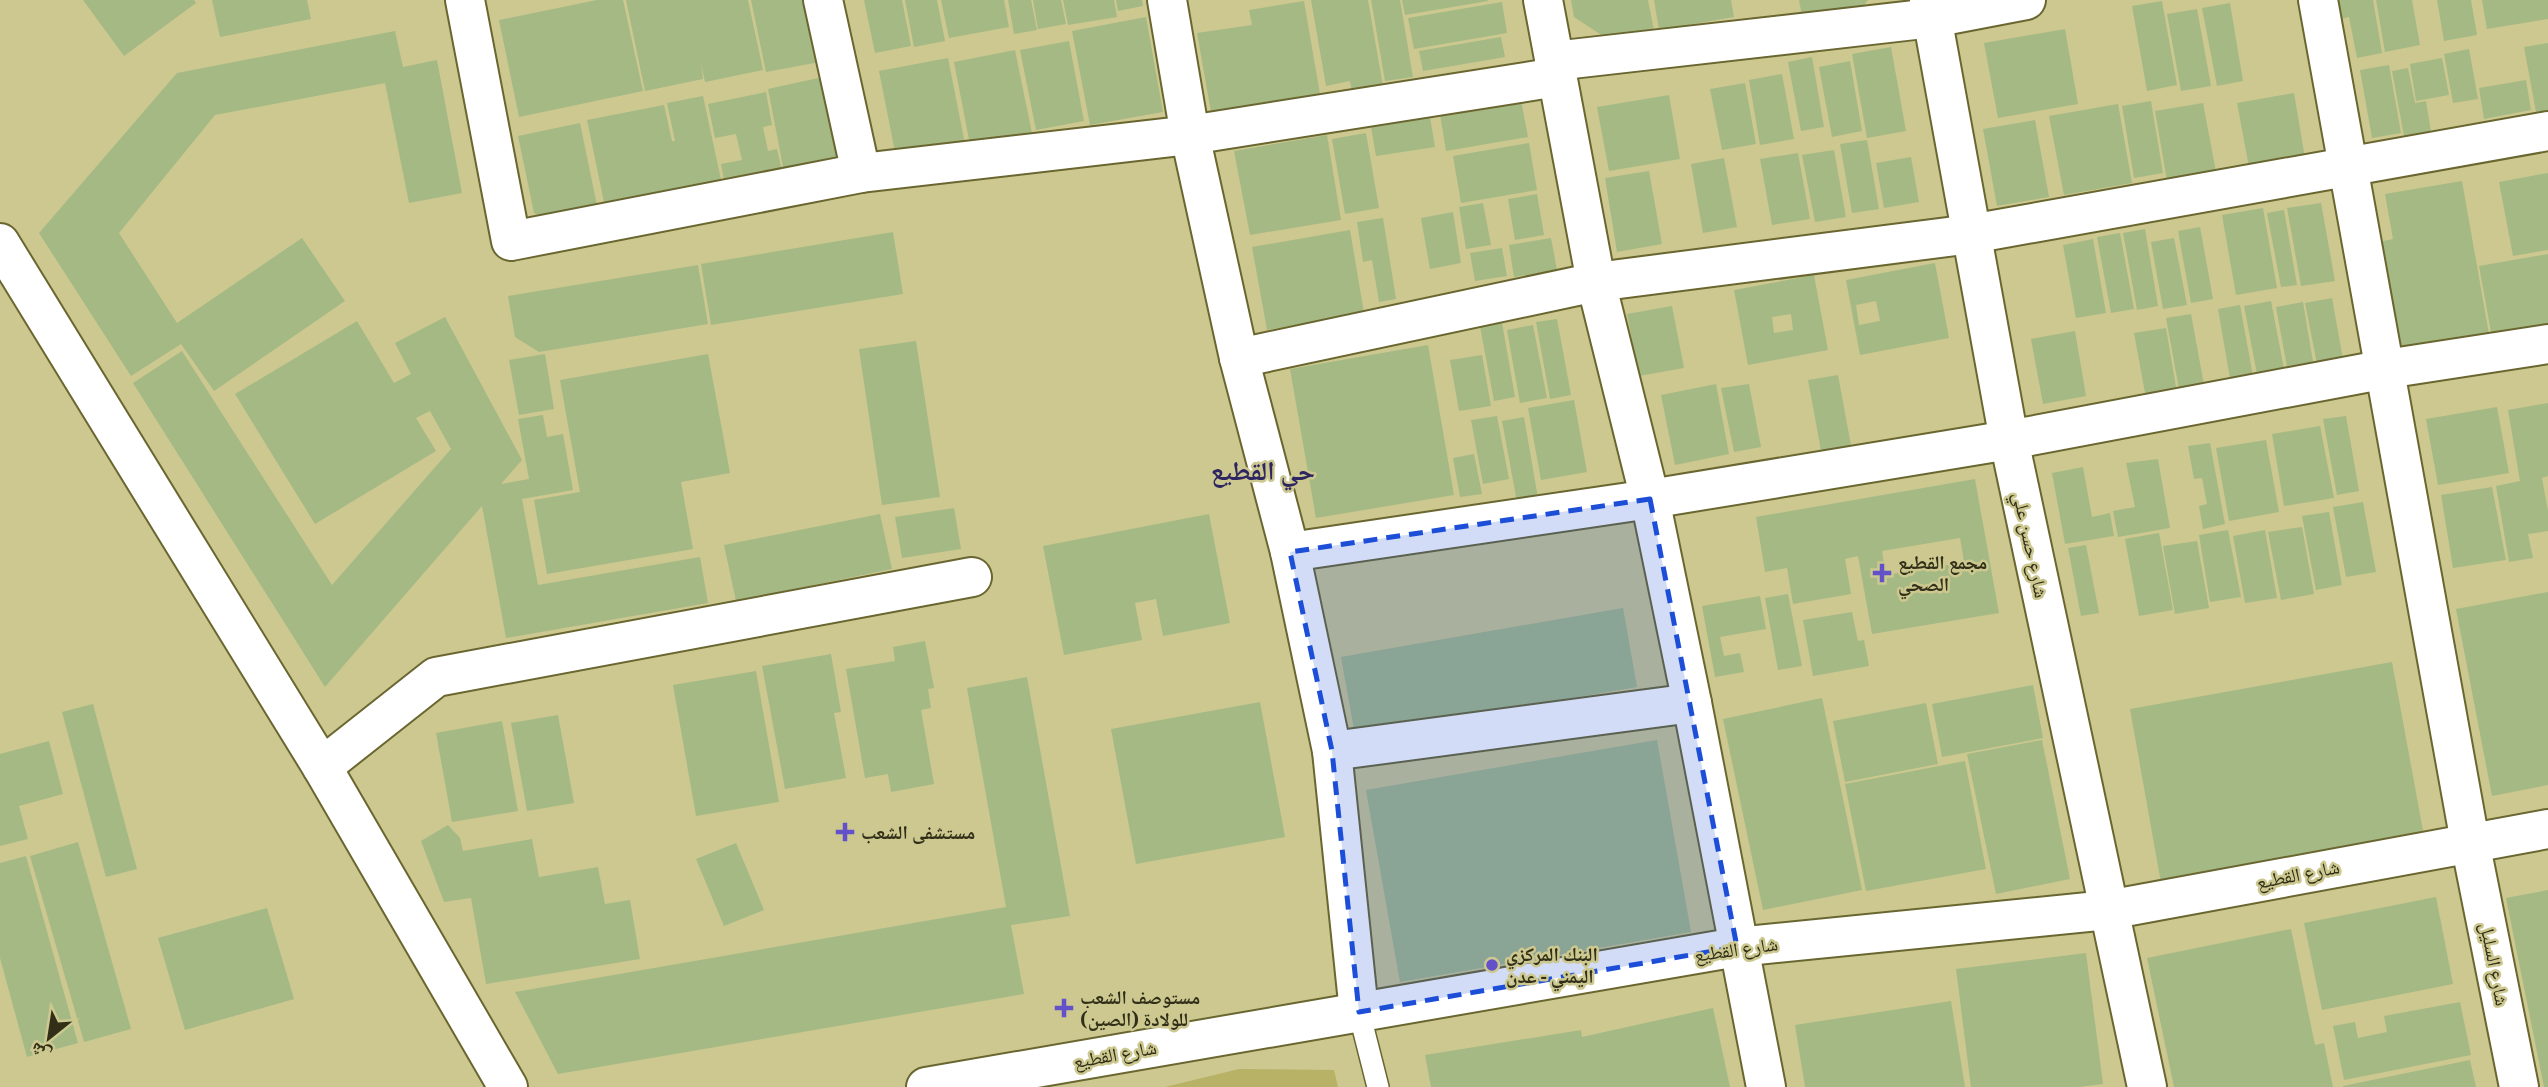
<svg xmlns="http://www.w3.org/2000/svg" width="2548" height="1087" font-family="Georgia,'Noto Naskh Arabic',serif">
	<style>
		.green { fill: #b7b266 }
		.building { fill: #a5b985; fill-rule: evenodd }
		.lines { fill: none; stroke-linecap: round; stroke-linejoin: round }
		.lane-casing { stroke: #6a6630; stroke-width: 24 }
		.street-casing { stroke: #6a6630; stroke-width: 42 }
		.secondary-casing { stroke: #6a6630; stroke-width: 42 }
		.lane { stroke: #fff; stroke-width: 21 }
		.street { stroke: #fff; stroke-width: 38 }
		.secondary { stroke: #fff; stroke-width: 38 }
		.marked { fill: #1d4ed8; fill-opacity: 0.2; stroke: #1d4ed8; stroke-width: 5; stroke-dasharray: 14 9; stroke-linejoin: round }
		.poi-dot { fill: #6351ca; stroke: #ccc890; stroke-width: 2.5 }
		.labels { text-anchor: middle; stroke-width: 5; stroke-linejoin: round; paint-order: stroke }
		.street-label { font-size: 19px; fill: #312f18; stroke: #ccc890 }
		.poi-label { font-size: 19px; font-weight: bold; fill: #312f18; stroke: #ccc890; text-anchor: start }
		.district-label { font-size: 26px; font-weight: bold; fill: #2e2660; stroke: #ccc890 }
	</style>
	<rect width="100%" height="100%" fill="#ccc890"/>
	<path class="green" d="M 1239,1069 L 1334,1070 L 1338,1087 L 1165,1087 Z"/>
	<g class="building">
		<path d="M 83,0 L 194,0 L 196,3 L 124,56 Z"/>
		<path d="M 212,0 L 307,0 L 311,19 L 220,37 Z"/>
		<path d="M 597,0 L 623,0 L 643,91 L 519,117 L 499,20 Z"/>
		<path d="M 626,0 L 748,0 L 763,70 L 705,82 L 701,63 L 703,79 L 645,91 Z"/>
		<path d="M 751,0 L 812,0 L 825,61 L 766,72 Z"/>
		<path d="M 864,0 L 902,0 L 911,46 L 875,53 Z"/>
		<path d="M 905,0 L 937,0 L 945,41 L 914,47 Z"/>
		<path d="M 941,0 L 1004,0 L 1009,27 L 949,38 Z"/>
		<path d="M 1008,0 L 1031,0 L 1037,30 L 1014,34 Z"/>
		<path d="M 1033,0 L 1061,0 L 1066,24 L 1038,29 Z"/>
		<path d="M 1063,0 L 1114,0 L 1117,17 L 1068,25 Z"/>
		<path d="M 1116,0 L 1142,0 L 1143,6 L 1118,11 Z"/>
		<path d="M 1311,0 L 1368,0 L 1383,86 L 1352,92 L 1350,81 L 1326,86 Z"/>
		<path d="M 1371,0 L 1400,0 L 1413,77 L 1385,81 Z"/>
		<path d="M 1402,0 L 1487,0 L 1488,1 L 1405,15 Z"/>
		<path d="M 1571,0 L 1648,0 L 1654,30 L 1606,38 L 1574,17 Z"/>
		<path d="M 1654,0 L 1731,0 L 1734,17 L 1659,30 Z"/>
		<path d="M 1799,0 L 1868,0 L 1864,5 L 1802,16 Z"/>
		<path d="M 2334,0 L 2373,0 L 2382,53 L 2357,58 L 2349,17 L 2338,20 Z"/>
		<path d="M 2376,0 L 2412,0 L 2420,45 L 2385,52 Z"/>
		<path d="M 2437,0 L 2471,0 L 2477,35 L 2444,41 Z"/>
		<path d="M 2482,0 L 2548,0 L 2548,19 L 2487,29 Z"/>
		<path d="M 1304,1 L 1321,100 L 1214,129 L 1197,33 L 1252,25 L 1249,10 Z"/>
		<path d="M 2162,1 L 2177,85 L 2147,91 L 2132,6 Z"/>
		<path d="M 1502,2 L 1507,33 L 1414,49 L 1408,18 Z"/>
		<path d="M 2230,3 L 2243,81 L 2217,86 L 2202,8 Z"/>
		<path d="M 2197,9 L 2211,86 L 2181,91 L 2167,14 Z"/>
		<path d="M 1146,17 L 1163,112 L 1090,125 L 1072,31 Z"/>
		<path d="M 2065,29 L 2078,104 L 1998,118 L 1984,43 Z"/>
		<path d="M 395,31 L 403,67 L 437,60 L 462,193 L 409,203 L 385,83 L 215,115 L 119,233 L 177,323 L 302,238 L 345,301 L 214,391 L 181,344 L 131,376 L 39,233 L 177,73 Z"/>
		<path d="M 1501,37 L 1505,57 L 1423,71 L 1419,51 Z"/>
		<path d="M 1069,41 L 1084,121 L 1036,130 L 1020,50 Z"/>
		<path d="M 2548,43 L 2548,110 L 2536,112 L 2524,47 Z"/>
		<path d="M 1891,47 L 1906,131 L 1867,138 L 1852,54 Z"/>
		<path d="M 2469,49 L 2478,99 L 2453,103 L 2444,54 Z"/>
		<path d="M 1015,50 L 1033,138 L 971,150 L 954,62 Z"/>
		<path d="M 1812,57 L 1824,127 L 1801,131 L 1788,62 Z"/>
		<path d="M 948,58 L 966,149 L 897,162 L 879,71 Z"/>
		<path d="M 2442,58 L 2449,95 L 2416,101 L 2410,64 Z"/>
		<path d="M 1850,61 L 1862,131 L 1832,137 L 1819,67 Z"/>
		<path d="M 2389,65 L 2401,133 L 2372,138 L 2360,70 Z"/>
		<path d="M 2408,68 L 2415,103 L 2426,101 L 2431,132 L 2404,136 L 2392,71 Z"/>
		<path d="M 1782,74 L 1794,139 L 1760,145 L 1749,80 Z"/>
		<path d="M 823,77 L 841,165 L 785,177 L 768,89 Z"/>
		<path d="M 2526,80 L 2531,110 L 2484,119 L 2479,88 Z"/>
		<path d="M 1745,83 L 1756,144 L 1722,150 L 1710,89 Z"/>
		<path d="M 766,92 L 772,125 L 763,127 L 768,151 L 777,149 L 785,184 L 727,196 L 721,164 L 742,160 L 736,134 L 715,138 L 708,104 Z"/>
		<path d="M 2294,93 L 2305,158 L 2249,167 L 2237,103 Z"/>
		<path d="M 1669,95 L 1680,159 L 1609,171 L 1597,107 Z"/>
		<path d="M 703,96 L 723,189 L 605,207 L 587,120 L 664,105 L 672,141 L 675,141 L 667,103 Z"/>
		<path d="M 1521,100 L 1528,137 L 1446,151 L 1440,114 Z"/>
		<path d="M 2151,101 L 2163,173 L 2134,178 L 2122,106 Z"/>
		<path d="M 2203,103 L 2216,172 L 2167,181 L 2155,111 Z"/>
		<path d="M 2118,104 L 2132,183 L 2064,195 L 2049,116 Z"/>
		<path d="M 1430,117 L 1435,147 L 1376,156 L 1371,127 Z"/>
		<path d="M 2035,120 L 2049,197 L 1997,206 L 1983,129 Z"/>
		<path d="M 580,123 L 600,220 L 561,228 L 534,213 L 518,136 Z"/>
		<path d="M 1366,133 L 1379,208 L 1345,214 L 1332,139 Z"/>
		<path d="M 1327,135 L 1341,220 L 1250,235 L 1234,151 Z"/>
		<path d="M 1867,140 L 1879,209 L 1852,213 L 1840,144 Z"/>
		<path d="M 1529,143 L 1537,190 L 1461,203 L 1453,156 Z"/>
		<path d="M 1834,150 L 1846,217 L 1815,222 L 1802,155 Z"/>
		<path d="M 1798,153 L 1810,219 L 1772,225 L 1760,159 Z"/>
		<path d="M 1911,157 L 1919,202 L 1884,208 L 1876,163 Z"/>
		<path d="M 1724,158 L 1737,227 L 1703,233 L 1691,164 Z"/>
		<path d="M 1649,171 L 1662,244 L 1617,252 L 1605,178 Z"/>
		<path d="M 2548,173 L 2548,250 L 2513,256 L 2499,182 Z"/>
		<path d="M 2462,181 L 2489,334 L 2398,350 L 2379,242 L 2393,239 L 2385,194 Z"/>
		<path d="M 1537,194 L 1544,235 L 1515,240 L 1508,199 Z"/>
		<path d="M 1483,203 L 1491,245 L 1466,249 L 1459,207 Z"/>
		<path d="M 2321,203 L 2335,281 L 2301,286 L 2287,208 Z"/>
		<path d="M 2263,208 L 2277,288 L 2236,295 L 2222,215 Z"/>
		<path d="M 2284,210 L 2297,285 L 2281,287 L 2267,213 Z"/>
		<path d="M 1453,212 L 1461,263 L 1430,269 L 1421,218 Z"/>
		<path d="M 1383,218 L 1396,299 L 1379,302 L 1372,260 L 1363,262 L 1357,222 Z"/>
		<path d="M 2200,227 L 2213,299 L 2191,303 L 2178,231 Z"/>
		<path d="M 2145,229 L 2158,306 L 2137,310 L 2123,233 Z"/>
		<path d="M 1350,230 L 1364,313 L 1267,330 L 1252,247 Z"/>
		<path d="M 893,232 L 903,294 L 711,325 L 701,264 Z"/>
		<path d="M 2120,233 L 2134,309 L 2111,313 L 2097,237 Z"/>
		<path d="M 1551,238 L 1557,270 L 1514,277 L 1509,245 Z"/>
		<path d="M 2174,238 L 2187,305 L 2163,309 L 2151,242 Z"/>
		<path d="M 2093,239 L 2106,313 L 2076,318 L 2063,245 Z"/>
		<path d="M 1502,248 L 1507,276 L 1475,281 L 1470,253 Z"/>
		<path d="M 2548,254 L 2548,333 L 2493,343 L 2479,266 Z"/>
		<path d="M 1935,263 L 1949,338 L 1860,355 L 1846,280 ZM 1876,301 L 1880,321 L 1859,325 L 1856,305 Z"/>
		<path d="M 698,265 L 708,324 L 539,352 L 515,337 L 508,296 Z"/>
		<path d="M 1814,275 L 1828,350 L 1748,365 L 1734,290 ZM 1791,314 L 1793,330 L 1774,333 L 1772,317 Z"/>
		<path d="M 2332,298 L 2343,359 L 2317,364 L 2305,303 Z"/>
		<path d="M 2271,301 L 2284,369 L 2257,374 L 2244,306 Z"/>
		<path d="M 2303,302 L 2313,362 L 2287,367 L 2276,307 Z"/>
		<path d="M 2240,305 L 2255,387 L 2232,390 L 2218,309 Z"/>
		<path d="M 1672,306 L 1684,368 L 1639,376 L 1627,314 Z"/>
		<path d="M 2191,314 L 2204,385 L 2179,389 L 2166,318 Z"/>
		<path d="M 445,317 L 522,460 L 501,484 L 529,479 L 518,419 L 543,415 L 547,437 L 563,434 L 573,490 L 522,499 L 538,585 L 700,557 L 708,603 L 506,638 L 482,506 L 325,687 L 133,383 L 182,351 L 332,585 L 451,449 L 430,411 L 416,418 L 436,451 L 315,524 L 235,394 L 357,321 L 394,383 L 411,374 L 395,343 Z"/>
		<path d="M 1501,317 L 1515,397 L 1494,401 L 1479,321 Z"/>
		<path d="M 1557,319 L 1571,395 L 1550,399 L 1536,322 Z"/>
		<path d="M 1533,325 L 1547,398 L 1520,403 L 1507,330 Z"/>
		<path d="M 2166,328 L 2177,393 L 2146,398 L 2134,333 Z"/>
		<path d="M 2075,331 L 2086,396 L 2043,404 L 2031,339 Z"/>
		<path d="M 916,341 L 940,497 L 882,505 L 859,349 Z"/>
		<path d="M 1428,345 L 1454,495 L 1316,518 L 1290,369 Z"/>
		<path d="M 545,354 L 554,409 L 519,415 L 509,360 Z"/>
		<path d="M 708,354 L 730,473 L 681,482 L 693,549 L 547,574 L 534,500 L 580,492 L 560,380 Z"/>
		<path d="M 1482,355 L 1491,406 L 1459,411 L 1450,360 Z"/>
		<path d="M 1838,375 L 1852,451 L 1822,456 L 1808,380 Z"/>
		<path d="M 1716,384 L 1729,454 L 1675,465 L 1661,395 Z"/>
		<path d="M 1749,384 L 1761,447 L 1734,452 L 1721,388 Z"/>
		<path d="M 1574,400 L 1587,472 L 1541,480 L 1528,408 Z"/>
		<path d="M 2548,403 L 2548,476 L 2542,478 L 2548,511 L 2548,531 L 2528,534 L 2533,558 L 2509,562 L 2496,486 L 2520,481 L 2508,410 Z"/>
		<path d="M 2497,407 L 2509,473 L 2438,485 L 2426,419 Z"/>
		<path d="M 1497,416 L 1509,479 L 1483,484 L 1471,420 Z"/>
		<path d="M 2346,416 L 2359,491 L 2337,495 L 2323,419 Z"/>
		<path d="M 1524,417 L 1538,498 L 1517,502 L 1502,421 Z"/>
		<path d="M 2320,426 L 2334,498 L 2284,506 L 2272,434 Z"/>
		<path d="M 2266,440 L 2279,512 L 2229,521 L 2216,448 Z"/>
		<path d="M 2210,443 L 2225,524 L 2203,529 L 2199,506 L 2207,504 L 2202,478 L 2194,479 L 2188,446 Z"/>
		<path d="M 1474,454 L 1482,494 L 1460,497 L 1453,458 Z"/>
		<path d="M 2158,459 L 2170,528 L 2118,537 L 2113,511 L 2135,507 L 2126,463 Z"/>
		<path d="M 2083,467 L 2092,517 L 2110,513 L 2114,536 L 2065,544 L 2052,473 Z"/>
		<path d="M 1975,479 L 1999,613 L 1872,634 L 1858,556 L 1845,559 L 1851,594 L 1793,604 L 1787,568 L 1765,572 L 1756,517 ZM 1960,538 L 1964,562 L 1886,575 L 1882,551 Z"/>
		<path d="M 2492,487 L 2506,560 L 2453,568 L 2441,495 Z"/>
		<path d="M 2363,502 L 2376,572 L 2346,577 L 2333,507 Z"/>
		<path d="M 954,508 L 961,549 L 902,558 L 895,517 Z"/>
		<path d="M 2329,512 L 2342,585 L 2316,590 L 2302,516 Z"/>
		<path d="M 880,514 L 892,569 L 736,601 L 724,545 Z"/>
		<path d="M 1209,514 L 1230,623 L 1163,636 L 1156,599 L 1135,603 L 1142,640 L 1064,655 L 1043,546 Z"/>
		<path d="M 2302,527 L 2314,594 L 2281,600 L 2268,532 Z"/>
		<path d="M 2228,530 L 2241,597 L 2210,602 L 2199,535 Z"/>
		<path d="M 2265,530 L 2277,598 L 2245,603 L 2233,536 Z"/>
		<path d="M 2159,533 L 2173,610 L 2139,616 L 2125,539 Z"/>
		<path d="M 2197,541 L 2209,608 L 2175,614 L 2163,546 Z"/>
		<path d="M 2086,545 L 2099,613 L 2081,616 L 2068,548 Z"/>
		<path d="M 2548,592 L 2548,785 L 2492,796 L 2456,609 Z"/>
		<path d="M 1788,594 L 1802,666 L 1778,670 L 1765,598 Z"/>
		<path d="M 1760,596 L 1766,629 L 1720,637 L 1724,656 L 1740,653 L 1744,672 L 1715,677 L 1702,606 Z"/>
		<path d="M 1623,608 L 1637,687 L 1355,735 L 1341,657 Z"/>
		<path d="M 1852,612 L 1858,641 L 1864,640 L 1869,666 L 1813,676 L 1803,620 Z"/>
		<path d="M 925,641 L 934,688 L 928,689 L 931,708 L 921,710 L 934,784 L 891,792 L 888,774 L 865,778 L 846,669 L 895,661 L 893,647 Z"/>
		<path d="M 831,654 L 841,712 L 834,713 L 846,778 L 785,789 L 762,666 Z"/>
		<path d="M 2392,662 L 2424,836 L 2161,883 L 2130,709 Z"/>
		<path d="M 756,671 L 779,802 L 696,816 L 673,685 Z"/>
		<path d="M 1027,677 L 1070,916 L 1011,925 L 1024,994 L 558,1074 L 515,992 L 1006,907 L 967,688 Z"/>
		<path d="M 2033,685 L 2043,738 L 1942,757 L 1932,704 Z"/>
		<path d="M 1822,698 L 1862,890 L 1763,910 L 1723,719 Z"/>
		<path d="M 1260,702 L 1285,837 L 1136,864 L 1111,729 Z"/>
		<path d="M 1926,703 L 1938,764 L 1845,782 L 1833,721 Z"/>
		<path d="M 93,704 L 137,869 L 106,877 L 62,712 Z"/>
		<path d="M 558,715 L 574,803 L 527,811 L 511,723 Z"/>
		<path d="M 502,721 L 518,811 L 452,822 L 436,733 Z"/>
		<path d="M 1657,740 L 1691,932 L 1400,982 L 1366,790 Z"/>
		<path d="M 2042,740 L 2070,879 L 1996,894 L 1967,754 Z"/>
		<path d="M 49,741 L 63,794 L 19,806 L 28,839 L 0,846 L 0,754 Z"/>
		<path d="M 1965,761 L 1986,869 L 1866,891 L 1845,784 Z"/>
		<path d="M 448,825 L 460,838 L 463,851 L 532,839 L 539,877 L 598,867 L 605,904 L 630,900 L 640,959 L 486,984 L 471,898 L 444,902 L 421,841 Z"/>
		<path d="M 78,842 L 131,1029 L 84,1042 L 30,856 Z"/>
		<path d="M 736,843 L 764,910 L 724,926 L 696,859 Z"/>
		<path d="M 26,856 L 78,1043 L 27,1057 L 0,958 L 0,863 Z"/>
		<path d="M 2548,890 L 2548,1087 L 2544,1087 L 2506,898 Z"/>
		<path d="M 2436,897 L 2453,984 L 2322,1010 L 2304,923 Z"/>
		<path d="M 267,908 L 294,999 L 185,1030 L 158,938 Z"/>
		<path d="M 2291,929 L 2315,1045 L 2324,1043 L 2333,1087 L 2174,1087 L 2147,958 Z"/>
		<path d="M 2086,953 L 2103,1084 L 2079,1087 L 1971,1087 L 1956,969 Z"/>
		<path d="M 1951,1001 L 1965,1087 L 1805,1087 L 1795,1025 Z"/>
		<path d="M 2460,1002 L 2471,1055 L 2344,1080 L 2333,1026 L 2355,1022 L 2358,1038 L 2387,1032 L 2384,1016 Z"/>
		<path d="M 1713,1008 L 1730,1087 L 1431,1087 L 1425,1055 L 1581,1030 L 1582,1037 Z"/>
		<path d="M 2470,1060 L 2476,1087 L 2343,1087 L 2343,1086 Z"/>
	</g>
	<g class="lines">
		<defs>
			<path id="lane" d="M 1359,1012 L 1378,1087"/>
			<g id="street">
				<path d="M 465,0 L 511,241 L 861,173 L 1190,135 L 1557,77"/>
				<path d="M 823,0 L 861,173"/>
				<path d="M 1167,0 L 1190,135 L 1239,358 L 1290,552 L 1332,751 L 1359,1012"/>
				<path d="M 1543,0 L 1596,282 L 1650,499 L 1692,703 L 1766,1087"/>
				<path d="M 1929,0 L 2009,440 L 2147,1087"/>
				<path d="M 2318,0 L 2470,842 L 2519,1087"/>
				<path d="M 1554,61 L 1932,18 L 2026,0"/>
				<path d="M 1239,358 L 1596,282 L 1971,234 L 2548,131"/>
				<path d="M 1290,552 L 1650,499 L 2009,440 L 2386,369 L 2548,344"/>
				<path d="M 1332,751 L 1692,703"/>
				<path d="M 322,767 L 436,677 L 972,577"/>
			</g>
			<g id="secondary">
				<path d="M 0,243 L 322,767 L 508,1087"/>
				<path d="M 926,1087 L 1737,947 L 2108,910 L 2548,829"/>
			</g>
		</defs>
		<use href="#lane" class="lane-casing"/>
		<use href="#street" class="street-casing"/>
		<use href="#secondary" class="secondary-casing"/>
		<use href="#lane" class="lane"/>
		<use href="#street" class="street"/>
		<use href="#secondary" class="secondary"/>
	</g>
	<path class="marked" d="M 1650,499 L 1737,947 L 1359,1012 L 1332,751 L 1290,552 Z"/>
	<g class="poi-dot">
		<path d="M1878.5 562.5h7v7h7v7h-7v7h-7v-7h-7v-7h7z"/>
		<path d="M841.5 821.5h7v7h7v7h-7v7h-7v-7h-7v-7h7z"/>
		<circle cx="1492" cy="965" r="7"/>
		<path d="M1060.5 997.5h7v7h7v7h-7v7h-7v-7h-7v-7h7z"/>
	</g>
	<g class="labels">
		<g class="street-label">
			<text transform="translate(2031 545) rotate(78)" y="7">شارع حسن علي</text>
			<text transform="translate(2298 874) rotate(-11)" y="7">شارع القطيع</text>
			<text transform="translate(1736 949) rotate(-8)" y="7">شارع القطيع</text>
			<text transform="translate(2495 964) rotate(79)" y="7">شارع السليل</text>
			<text transform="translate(1115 1054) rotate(-10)" y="7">شارع القطيع</text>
		</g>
		<g class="poi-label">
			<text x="1898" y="569">مجمع القطيع<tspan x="1898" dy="22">الصحي</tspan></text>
			<text x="861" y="839">مستشفى الشعب</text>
			<text x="1506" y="961">البنك المركزي<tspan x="1506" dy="22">اليمني - عدن</tspan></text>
			<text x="1080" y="1004">مستوصف الشعب<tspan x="1080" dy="22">(الصين) للولادة</tspan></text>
		</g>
		<g class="district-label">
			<text x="1263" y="480">حي القطيع</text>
		</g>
	</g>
	<g transform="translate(49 1038) rotate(210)" stroke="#ccc890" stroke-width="5" paint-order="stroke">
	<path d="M0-5L12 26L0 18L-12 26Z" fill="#312f18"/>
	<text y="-10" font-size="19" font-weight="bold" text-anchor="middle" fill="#312f18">ش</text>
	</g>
</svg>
